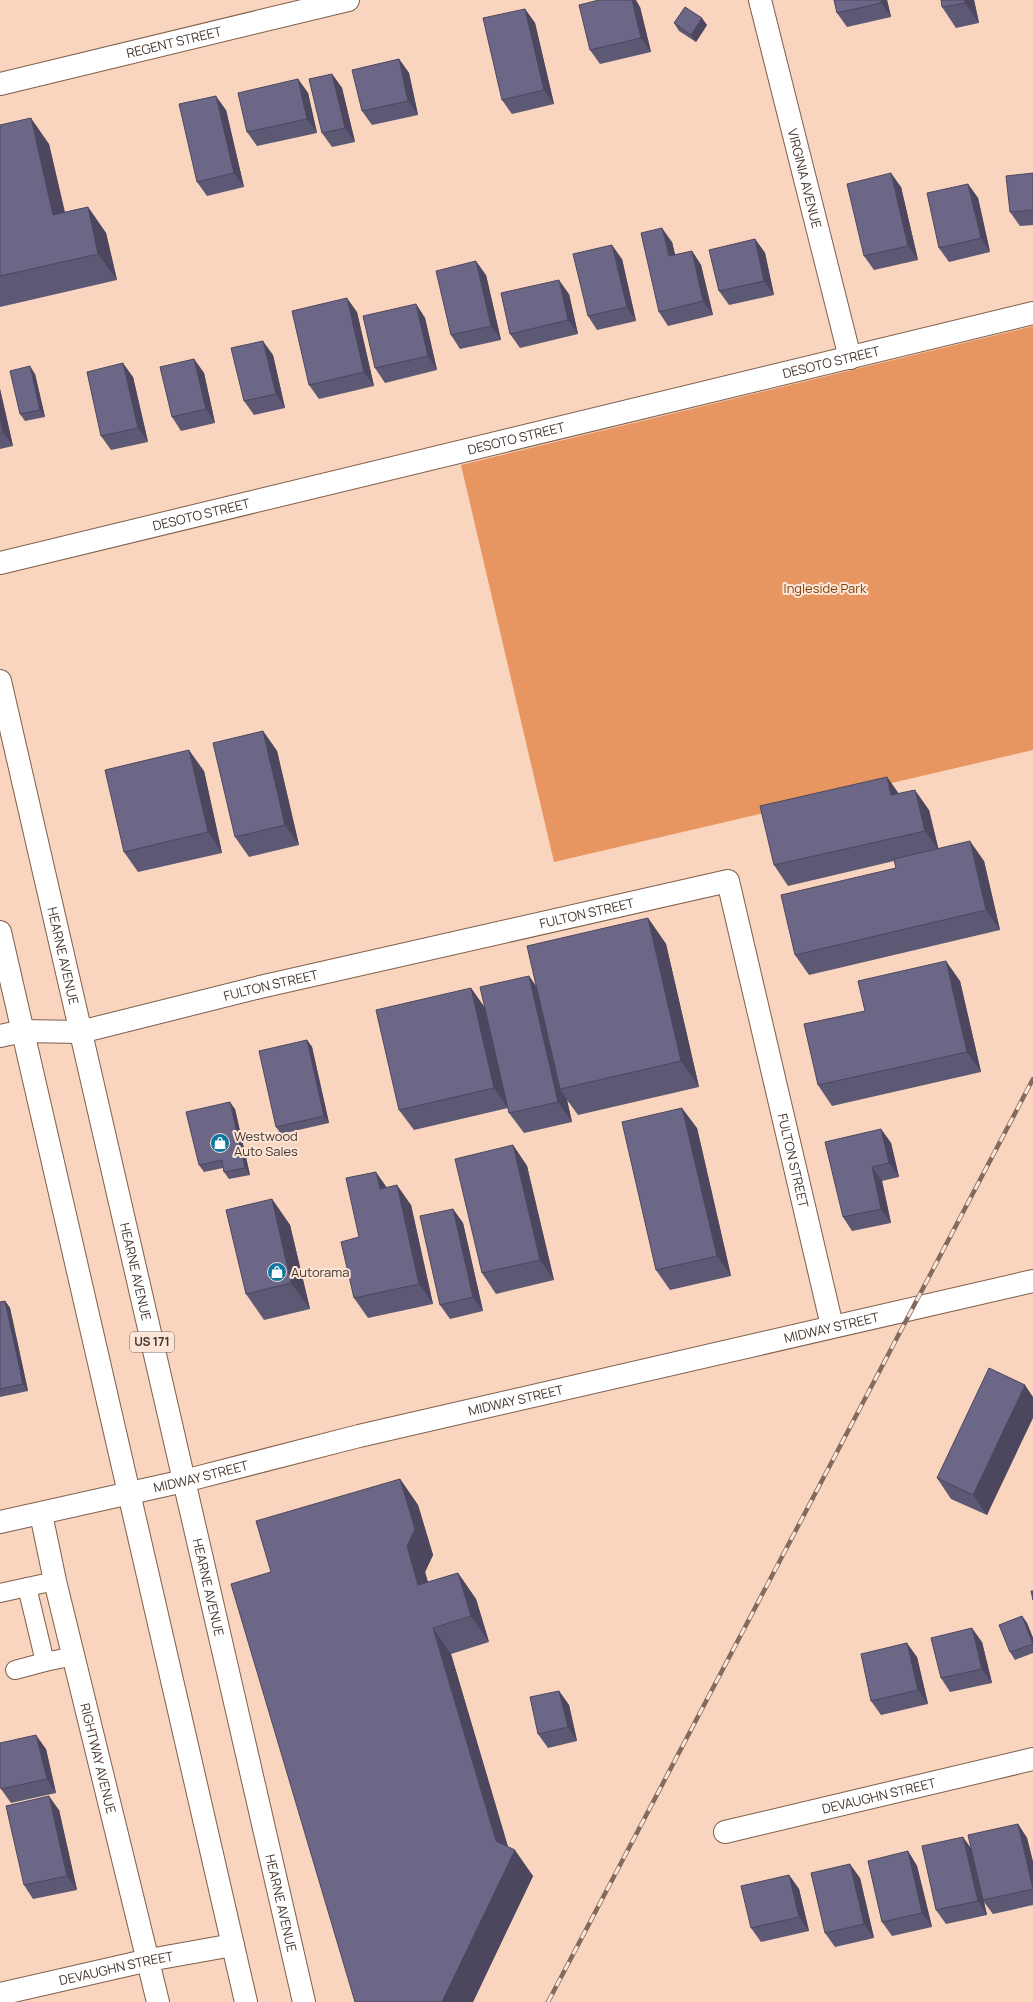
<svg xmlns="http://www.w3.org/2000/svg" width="1033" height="2002" font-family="Manrope,sans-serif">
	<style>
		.green { fill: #e89661 }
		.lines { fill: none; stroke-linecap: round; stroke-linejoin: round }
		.service-casing { stroke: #7f5f4b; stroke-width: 20 }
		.minor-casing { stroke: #7f5f4b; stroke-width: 24 }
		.tertiary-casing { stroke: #7f5f4b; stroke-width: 24 }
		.primary-casing { stroke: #7f5f4b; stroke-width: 24 }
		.service { stroke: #fff; stroke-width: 18 }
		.minor { stroke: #fff; stroke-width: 22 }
		.tertiary { stroke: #fff; stroke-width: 22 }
		.primary { stroke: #fff; stroke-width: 22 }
		.rail-casing { stroke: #826b5e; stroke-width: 4.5 }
		.rail { stroke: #fce5d7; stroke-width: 3; stroke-dasharray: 9; stroke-linecap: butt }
		.wall { fill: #5d5874 }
		.shaded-wall { fill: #4c475e }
		.building { fill: #6c6687; stroke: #4c475e }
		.labels { text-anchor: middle; stroke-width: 4; stroke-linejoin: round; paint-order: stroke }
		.shield { fill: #fce5d7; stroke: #7c6a60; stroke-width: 1 }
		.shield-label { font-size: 12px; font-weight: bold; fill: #45362d }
		.street-label { font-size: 13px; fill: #45362d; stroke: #fce5d7 }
		.park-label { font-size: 13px; fill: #813f05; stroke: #fce5d7 }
		.poi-label { font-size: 13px; fill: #45362d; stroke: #fce5d7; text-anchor: start }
	</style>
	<rect width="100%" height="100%" fill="#f9d4be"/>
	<path class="green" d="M 1033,326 L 1033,750 L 554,862 L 461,465 Z"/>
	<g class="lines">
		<defs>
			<g id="service">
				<path d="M 0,1593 L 55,1581"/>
				<path d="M 45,1662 L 74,1656"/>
				<path d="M 15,1670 L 45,1662 L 27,1587"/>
			</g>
			<g id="minor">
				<path id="s1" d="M 760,0 L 850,358"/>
				<path id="s2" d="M 0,84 L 348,0"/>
				<path id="s3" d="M 0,563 L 1033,313"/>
				<path id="s4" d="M 0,1036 L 23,1031 L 80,1032 L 260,987 L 728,881 L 832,1326"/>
				<path id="s5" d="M 41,1514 L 55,1581 L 158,2002"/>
				<path id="s6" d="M 725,1832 L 1033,1759"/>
				<path id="s7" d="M 0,1994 L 149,1960 L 233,1945"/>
			</g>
			<g id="tertiary">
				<path id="s8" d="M 0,1522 L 184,1481 L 359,1436 L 1033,1281"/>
			</g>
			<g id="primary">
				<path id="s9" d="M 0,681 L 304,2002"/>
				<path d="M 0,932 L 246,2002"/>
			</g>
		</defs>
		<use href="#service" class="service-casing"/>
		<use href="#minor" class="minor-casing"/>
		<use href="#tertiary" class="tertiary-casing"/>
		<use href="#primary" class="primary-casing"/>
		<use href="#service" class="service"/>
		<use href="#minor" class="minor"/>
		<use href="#tertiary" class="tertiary"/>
		<use href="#primary" class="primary"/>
		<defs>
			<path id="rail" d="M 548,2002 L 1033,1079"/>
		</defs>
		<use href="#rail" class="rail-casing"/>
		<use href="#rail" class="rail"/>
	</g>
	<g class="wall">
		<path d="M 834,0 L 887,0 L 891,17 L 847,27 L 837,13 Z"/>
		<path d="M 974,0 L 979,23 L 956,28 L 942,7 Z"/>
		<path d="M 640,7 L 651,52 L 600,64 L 590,50 Z"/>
		<path d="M 525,9 L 535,23 L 554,104 L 512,114 L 502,100 Z"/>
		<path d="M 674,23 L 707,25 L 696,42 L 679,31 Z"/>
		<path d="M 399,59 L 409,73 L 418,115 L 372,125 L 362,111 Z"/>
		<path d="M 332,74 L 342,88 L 355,142 L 332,147 L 322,133 Z"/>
		<path d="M 298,79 L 308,93 L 317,133 L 257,146 L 247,132 Z"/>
		<path d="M 226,110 L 244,187 L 207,196 L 197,182 Z"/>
		<path d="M 0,125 L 49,144 L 65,212 L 88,207 L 106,233 L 117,280 L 0,307 Z"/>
		<path d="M 1033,173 L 1033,225 L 1020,226 L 1010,212 Z"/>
		<path d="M 968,184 L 978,198 L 990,252 L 949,262 L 939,248 Z"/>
		<path d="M 901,187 L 918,260 L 874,270 L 864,256 Z"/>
		<path d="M 755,239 L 765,253 L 774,295 L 729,305 L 719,291 Z"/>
		<path d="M 672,242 L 675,255 L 692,251 L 701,265 L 713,315 L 668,326 L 659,312 Z"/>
		<path d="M 622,259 L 636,321 L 597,330 L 588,316 Z"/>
		<path d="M 486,275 L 501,340 L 460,349 L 451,335 Z"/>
		<path d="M 569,294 L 578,334 L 520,348 L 510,334 Z"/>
		<path d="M 416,304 L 425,318 L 437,370 L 385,383 L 375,368 Z"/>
		<path d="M 357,312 L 374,386 L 319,399 L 309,385 Z"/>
		<path d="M 273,355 L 285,408 L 254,415 L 244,401 Z"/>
		<path d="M 194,359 L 204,373 L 215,423 L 181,431 L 172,417 Z"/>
		<path d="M 35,374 L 45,417 L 25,421 L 20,414 Z"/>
		<path d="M 133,377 L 148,442 L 111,450 L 101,436 Z"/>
		<path d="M 0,389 L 13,446 L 0,449 Z"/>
		<path d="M 263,731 L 277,751 L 299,845 L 249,857 L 235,837 Z"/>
		<path d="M 204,771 L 222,853 L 138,872 L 124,852 Z"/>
		<path d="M 887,777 L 899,794 L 929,810 L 938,848 L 984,861 L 1000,930 L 809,975 L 795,955 L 896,868 L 894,861 L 788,886 L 774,865 Z"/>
		<path d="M 648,918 L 666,944 L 699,1087 L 578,1115 L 567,1100 L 572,1122 L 524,1133 L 509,1113 L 508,1108 L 414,1130 L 399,1110 L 471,988 L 485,1008 L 529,976 L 536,986 Z"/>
		<path d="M 960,981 L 981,1072 L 832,1106 L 818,1085 Z"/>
		<path d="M 307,1040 L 312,1047 L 329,1123 L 281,1134 L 276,1127 Z"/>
		<path d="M 235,1109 L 250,1175 L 229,1179 L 224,1172 L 223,1168 L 204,1172 L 199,1165 Z"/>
		<path d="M 697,1128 L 731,1276 L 670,1290 L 656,1270 Z"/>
		<path d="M 881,1129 L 891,1143 L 899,1177 L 882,1181 L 891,1223 L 852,1231 L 843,1217 Z"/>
		<path d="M 513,1145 L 527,1166 L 554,1280 L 496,1294 L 482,1273 Z"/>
		<path d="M 386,1187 L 411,1205 L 433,1304 L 368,1318 L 354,1298 L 359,1237 Z"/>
		<path d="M 272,1199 L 290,1225 L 310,1309 L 264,1320 L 246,1294 Z"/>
		<path d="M 453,1209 L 463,1223 L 483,1311 L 450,1319 L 440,1305 Z"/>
		<path d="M 5,1301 L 10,1308 L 28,1391 L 0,1397 L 0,1302 Z"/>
		<path d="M 1033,1397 L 987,1515 L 951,1499 L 937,1478 Z"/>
		<path d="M 400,1479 L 418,1505 L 433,1555 L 425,1572 L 428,1582 L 458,1573 L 476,1599 L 489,1642 L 451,1654 L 508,1847 L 533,1876 L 473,2002 L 355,2002 L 271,1572 Z"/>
		<path d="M 1022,1616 L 1027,1623 L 1033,1638 L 1033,1653 L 1015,1660 L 1010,1652 Z"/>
		<path d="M 982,1642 L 992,1683 L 950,1692 L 941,1678 Z"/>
		<path d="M 917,1657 L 928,1704 L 881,1715 L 871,1701 Z"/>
		<path d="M 559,1691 L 569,1705 L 577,1741 L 548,1748 L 538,1734 Z"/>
		<path d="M 46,1749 L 56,1793 L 11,1803 L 1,1789 Z"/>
		<path d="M 59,1810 L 77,1890 L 33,1899 L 24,1885 Z"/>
		<path d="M 1018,1824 L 1027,1838 L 1033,1862 L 1033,1905 L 993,1914 L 984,1902 L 987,1915 L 946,1924 L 936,1910 L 971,1849 Z"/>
		<path d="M 908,1851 L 917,1866 L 932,1927 L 892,1936 L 882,1922 Z"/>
		<path d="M 789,1875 L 799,1889 L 809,1931 L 761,1942 L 751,1928 Z"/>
		<path d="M 860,1878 L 874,1938 L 835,1947 L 825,1933 Z"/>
	</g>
	<g class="shaded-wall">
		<path d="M 632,0 L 636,0 L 640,7 L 651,52 L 641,38 Z"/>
		<path d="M 881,0 L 887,0 L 891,17 L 881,3 Z"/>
		<path d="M 964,0 L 974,0 L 979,23 L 965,3 Z"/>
		<path d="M 525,9 L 535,23 L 554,104 L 544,90 Z"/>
		<path d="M 702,18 L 707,25 L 696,42 L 691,35 Z"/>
		<path d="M 399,59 L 409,73 L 418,115 L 408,101 Z"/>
		<path d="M 332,74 L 342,88 L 355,142 L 345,128 Z"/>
		<path d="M 298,79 L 308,93 L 317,133 L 307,119 Z"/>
		<path d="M 216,96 L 226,110 L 244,187 L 234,173 Z"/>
		<path d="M 31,118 L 49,144 L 71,241 L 53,215 Z"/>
		<path d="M 891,173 L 901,187 L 918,260 L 908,246 Z"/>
		<path d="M 968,184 L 978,198 L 990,252 L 981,238 Z"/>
		<path d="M 88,207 L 106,233 L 117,280 L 98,254 Z"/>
		<path d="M 662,228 L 672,242 L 679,270 L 669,256 Z"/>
		<path d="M 755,239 L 765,253 L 774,295 L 764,281 Z"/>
		<path d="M 612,245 L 622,259 L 636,321 L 627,307 Z"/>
		<path d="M 692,251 L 701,265 L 713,315 L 703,301 Z"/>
		<path d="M 476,261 L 486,275 L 501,340 L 491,326 Z"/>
		<path d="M 559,280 L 569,294 L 578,334 L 568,320 Z"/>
		<path d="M 347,298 L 357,312 L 374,386 L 364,372 Z"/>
		<path d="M 416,304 L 425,318 L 437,370 L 428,356 Z"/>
		<path d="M 263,341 L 273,355 L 285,408 L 276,394 Z"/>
		<path d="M 194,359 L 204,373 L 215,423 L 206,409 Z"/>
		<path d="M 123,363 L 133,377 L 148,442 L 138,428 Z"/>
		<path d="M 30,366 L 35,374 L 45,417 L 40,410 Z"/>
		<path d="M 0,389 L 13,446 L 3,432 L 0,418 Z"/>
		<path d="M 263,731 L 277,751 L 299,845 L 285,825 Z"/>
		<path d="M 189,750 L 204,771 L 222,853 L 208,832 Z"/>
		<path d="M 887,777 L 901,797 L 891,795 Z"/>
		<path d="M 915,790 L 929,810 L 939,851 L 925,831 Z"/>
		<path d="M 970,841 L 984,861 L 1000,930 L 986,910 Z"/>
		<path d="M 648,918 L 666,944 L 699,1087 L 681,1061 Z"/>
		<path d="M 946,961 L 960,981 L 981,1072 L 967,1052 Z"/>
		<path d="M 529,976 L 543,996 L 560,1089 L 567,1100 L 572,1122 L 558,1102 Z"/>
		<path d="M 471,988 L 485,1008 L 508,1108 L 494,1088 Z"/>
		<path d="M 307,1040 L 312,1047 L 329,1123 L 324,1116 Z"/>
		<path d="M 230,1102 L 235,1109 L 250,1175 L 245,1168 Z"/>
		<path d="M 682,1108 L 697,1128 L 731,1276 L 717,1256 Z"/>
		<path d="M 881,1129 L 891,1143 L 899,1177 L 889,1163 Z"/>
		<path d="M 513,1145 L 527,1166 L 554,1280 L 540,1260 Z"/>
		<path d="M 872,1167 L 882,1181 L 891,1223 L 881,1209 Z"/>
		<path d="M 376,1172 L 390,1192 L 380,1189 Z"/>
		<path d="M 397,1185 L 411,1205 L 433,1304 L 419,1284 Z"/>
		<path d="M 272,1199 L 290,1225 L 310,1309 L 291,1283 Z"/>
		<path d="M 453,1209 L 463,1223 L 483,1311 L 473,1297 Z"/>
		<path d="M 5,1301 L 10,1308 L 28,1391 L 23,1384 Z"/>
		<path d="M 1025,1385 L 1033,1397 L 1033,1418 L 987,1515 L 973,1495 Z"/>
		<path d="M 400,1479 L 418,1505 L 433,1555 L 425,1572 L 436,1611 L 418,1585 L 407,1546 Z"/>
		<path d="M 458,1573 L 476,1599 L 489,1642 L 471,1616 Z"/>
		<path d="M 1022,1616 L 1027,1623 L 1033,1638 L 1033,1644 Z"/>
		<path d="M 433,1628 L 451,1654 L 511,1857 L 515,1850 L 533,1876 L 473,2002 L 442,2002 L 496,1841 Z"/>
		<path d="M 972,1628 L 982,1642 L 992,1683 L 982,1669 Z"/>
		<path d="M 907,1643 L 917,1657 L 928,1704 L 918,1690 Z"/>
		<path d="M 559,1691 L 569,1705 L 577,1741 L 568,1727 Z"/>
		<path d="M 36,1735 L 46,1749 L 56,1793 L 47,1779 Z"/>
		<path d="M 49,1796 L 59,1810 L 77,1890 L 67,1876 Z"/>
		<path d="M 1018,1824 L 1027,1838 L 1033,1862 L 1033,1889 Z"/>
		<path d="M 963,1837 L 973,1851 L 983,1900 L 984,1902 L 987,1915 L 978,1901 Z"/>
		<path d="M 908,1851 L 917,1866 L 932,1927 L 922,1913 Z"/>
		<path d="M 850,1864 L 860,1878 L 874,1938 L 864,1924 Z"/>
		<path d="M 789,1875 L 799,1889 L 809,1931 L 799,1917 Z"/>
	</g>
	<g class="building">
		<path d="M 599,0 L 632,0 L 641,38 L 590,50 L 579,5 Z"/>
		<path d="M 834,0 L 881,0 L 881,3 L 837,13 Z"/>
		<path d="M 941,0 L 964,0 L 965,3 L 942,7 Z"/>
		<path d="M 685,7 L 702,18 L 691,35 L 674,23 Z"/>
		<path d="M 525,9 L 544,90 L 502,100 L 483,18 Z"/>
		<path d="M 399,59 L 408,101 L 362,111 L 352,70 Z"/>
		<path d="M 332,74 L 345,128 L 322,133 L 309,79 Z"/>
		<path d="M 298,79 L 307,119 L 247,132 L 238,93 Z"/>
		<path d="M 216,96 L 234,173 L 197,182 L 179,104 Z"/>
		<path d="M 31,118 L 53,215 L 88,207 L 98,254 L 0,276 L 0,125 Z"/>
		<path d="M 891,173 L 908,246 L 864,256 L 847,184 Z"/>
		<path d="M 1033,173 L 1033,210 L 1010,212 L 1006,176 Z"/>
		<path d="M 968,184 L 981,238 L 939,248 L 927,193 Z"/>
		<path d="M 662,228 L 669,256 L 692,251 L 703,301 L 659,312 L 641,233 Z"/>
		<path d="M 755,239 L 764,281 L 719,291 L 709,250 Z"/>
		<path d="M 612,245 L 627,307 L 588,316 L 573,254 Z"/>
		<path d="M 476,261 L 491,326 L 451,335 L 436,271 Z"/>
		<path d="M 559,280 L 568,320 L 510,334 L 501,293 Z"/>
		<path d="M 347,298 L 364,372 L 309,385 L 292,311 Z"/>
		<path d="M 416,304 L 428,356 L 375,368 L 363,316 Z"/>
		<path d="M 263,341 L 276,394 L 244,401 L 231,348 Z"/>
		<path d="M 194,359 L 206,409 L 172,417 L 160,367 Z"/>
		<path d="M 123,363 L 138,428 L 101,436 L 87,372 Z"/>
		<path d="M 30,366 L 40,410 L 20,414 L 10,371 Z"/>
		<path d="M 0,418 L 3,432 L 0,432 Z"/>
		<path d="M 263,731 L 285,825 L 235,837 L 213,743 Z"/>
		<path d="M 189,750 L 208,832 L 124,852 L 105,770 Z"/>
		<path d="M 887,777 L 891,795 L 915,790 L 925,831 L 774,865 L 760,806 Z"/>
		<path d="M 970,841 L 986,910 L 795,955 L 781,895 L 896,868 L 894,859 Z"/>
		<path d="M 648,918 L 681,1061 L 560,1089 L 527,946 Z"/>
		<path d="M 946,961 L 967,1052 L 818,1085 L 804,1024 L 865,1011 L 858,981 Z"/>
		<path d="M 529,976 L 558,1102 L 509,1113 L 480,987 Z"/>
		<path d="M 471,988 L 494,1088 L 399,1110 L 376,1010 Z"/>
		<path d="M 307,1040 L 324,1116 L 276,1127 L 259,1051 Z"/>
		<path d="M 230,1102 L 245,1168 L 224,1172 L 222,1160 L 199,1165 L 186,1112 Z"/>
		<path d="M 682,1108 L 717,1256 L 656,1270 L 622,1122 Z"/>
		<path d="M 881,1129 L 889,1163 L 872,1167 L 881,1209 L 843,1217 L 825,1142 Z"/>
		<path d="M 513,1145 L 540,1260 L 482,1273 L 455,1159 Z"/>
		<path d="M 376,1172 L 380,1189 L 397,1185 L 419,1284 L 354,1298 L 341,1242 L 359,1237 L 346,1178 Z"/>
		<path d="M 272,1199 L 291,1283 L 246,1294 L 226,1210 Z"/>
		<path d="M 453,1209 L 473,1297 L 440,1305 L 420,1216 Z"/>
		<path d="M 5,1301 L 23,1384 L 0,1389 L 0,1302 Z"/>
		<path d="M 989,1368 L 1025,1385 L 973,1495 L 937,1478 Z"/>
		<path d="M 400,1479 L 415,1529 L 407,1546 L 418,1585 L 458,1573 L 471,1616 L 433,1628 L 496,1841 L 515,1850 L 442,2002 L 355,2002 L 231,1584 L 271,1572 L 256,1521 Z"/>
		<path d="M 1031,1591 L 1033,1591 L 1033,1600 Z"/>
		<path d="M 1022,1616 L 1033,1644 L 1010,1652 L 999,1625 Z"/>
		<path d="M 972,1628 L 982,1669 L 941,1678 L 931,1638 Z"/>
		<path d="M 907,1643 L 918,1690 L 871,1701 L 861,1654 Z"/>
		<path d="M 559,1691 L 568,1727 L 538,1734 L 530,1697 Z"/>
		<path d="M 36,1735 L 47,1779 L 1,1789 L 0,1785 L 0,1743 Z"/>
		<path d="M 49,1796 L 67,1876 L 24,1885 L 6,1806 Z"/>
		<path d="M 1018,1824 L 1033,1889 L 983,1900 L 968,1835 Z"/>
		<path d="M 963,1837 L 978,1901 L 936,1910 L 922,1846 Z"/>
		<path d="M 908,1851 L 922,1913 L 882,1922 L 868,1861 Z"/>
		<path d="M 850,1864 L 864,1924 L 825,1933 L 811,1873 Z"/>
		<path d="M 789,1875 L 799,1917 L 751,1928 L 741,1886 Z"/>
	</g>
	<defs>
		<symbol id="shop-disc" viewBox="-11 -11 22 22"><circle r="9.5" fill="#0b77a1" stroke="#fce5d7"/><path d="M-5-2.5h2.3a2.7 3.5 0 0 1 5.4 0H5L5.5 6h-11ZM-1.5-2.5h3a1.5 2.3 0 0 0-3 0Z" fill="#fff"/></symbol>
	</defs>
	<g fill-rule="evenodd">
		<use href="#shop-disc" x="209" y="1132" width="22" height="22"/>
		<use href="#shop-disc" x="266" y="1261" width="22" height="22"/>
	</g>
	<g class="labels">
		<rect class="shield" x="130" y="1332" width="44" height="20" rx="3"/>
		<g class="shield-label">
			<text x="152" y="1346">US 171</text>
		</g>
		<g class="street-label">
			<text dy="5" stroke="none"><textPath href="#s2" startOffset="179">REGENT STREET</textPath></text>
			<text dy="5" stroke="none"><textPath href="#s1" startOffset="184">VIRGINIA AVENUE</textPath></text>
			<text dy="5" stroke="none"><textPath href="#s3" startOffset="855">DESOTO STREET</textPath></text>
			<text dy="5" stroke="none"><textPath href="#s3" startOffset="531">DESOTO STREET</textPath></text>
			<text dy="5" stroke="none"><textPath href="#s3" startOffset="207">DESOTO STREET</textPath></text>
			<text dy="5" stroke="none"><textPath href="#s4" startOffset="601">FULTON STREET</textPath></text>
			<text dy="5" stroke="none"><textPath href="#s9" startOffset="282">HEARNE AVENUE</textPath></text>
			<text dy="5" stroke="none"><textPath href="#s4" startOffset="277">FULTON STREET</textPath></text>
			<text dy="5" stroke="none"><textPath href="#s4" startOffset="1033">FULTON STREET</textPath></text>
			<text dy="5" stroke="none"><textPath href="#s9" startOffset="606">HEARNE AVENUE</textPath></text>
			<text dy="5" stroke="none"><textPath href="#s8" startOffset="854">MIDWAY STREET</textPath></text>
			<text dy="5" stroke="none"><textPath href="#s8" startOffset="530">MIDWAY STREET</textPath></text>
			<text dy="5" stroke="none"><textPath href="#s8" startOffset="206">MIDWAY STREET</textPath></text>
			<text dy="5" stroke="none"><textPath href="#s9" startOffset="930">HEARNE AVENUE</textPath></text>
			<text dy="5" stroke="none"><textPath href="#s5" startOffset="251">RIGHTWAY AVENUE</textPath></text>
			<text dy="5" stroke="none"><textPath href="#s6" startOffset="158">DEVAUGHN STREET</textPath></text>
			<text dy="5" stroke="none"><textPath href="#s9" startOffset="1254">HEARNE AVENUE</textPath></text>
			<text dy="5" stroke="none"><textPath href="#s7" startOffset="119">DEVAUGHN STREET</textPath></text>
		</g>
		<g class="park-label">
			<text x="825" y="593">Ingleside Park</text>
		</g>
		<g class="poi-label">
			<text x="234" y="1141">Westwood<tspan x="234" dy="15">Auto Sales</tspan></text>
			<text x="291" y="1277">Autorama</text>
		</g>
	</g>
</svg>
